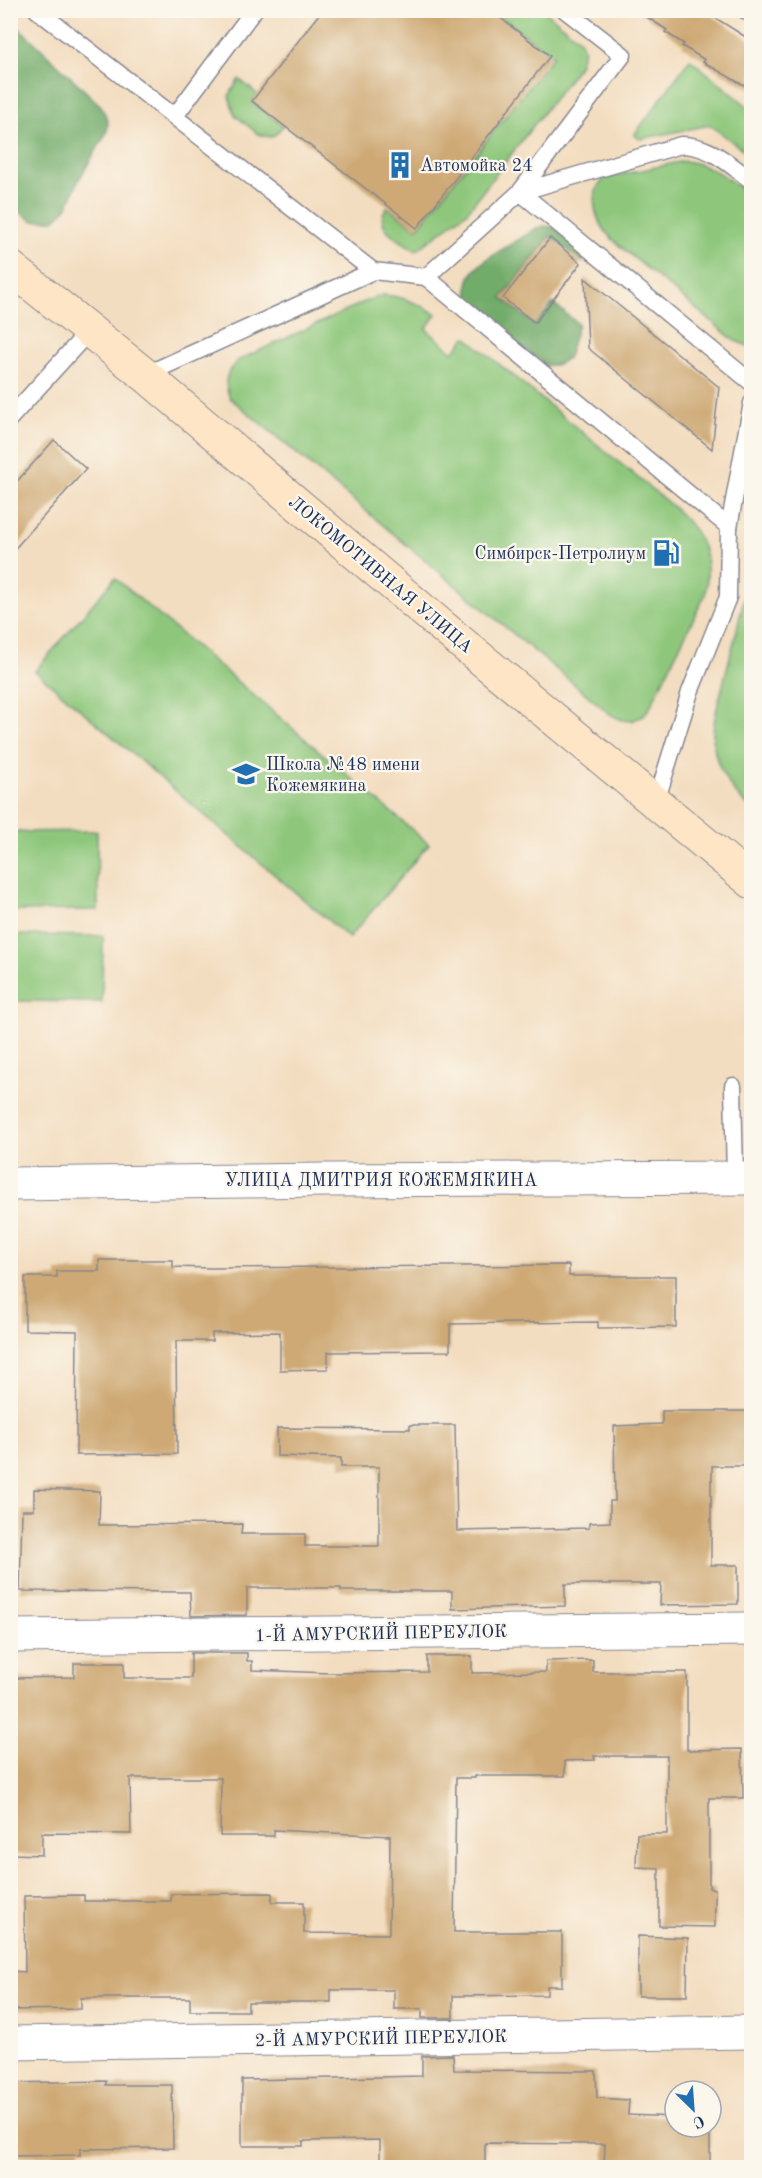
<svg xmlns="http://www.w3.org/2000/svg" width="762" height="2178" font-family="'Old Standard TT',serif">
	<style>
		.green { fill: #8ec77b; stroke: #547b6c; stroke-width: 1.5 }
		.forest { fill: #72ac6b; stroke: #466e64; stroke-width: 1.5 }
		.building { fill: #cea975 }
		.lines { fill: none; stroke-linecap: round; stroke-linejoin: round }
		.service-casing { stroke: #87868f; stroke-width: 19 }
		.minor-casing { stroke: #87868f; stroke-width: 35 }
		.tertiary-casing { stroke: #87868f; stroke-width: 35 }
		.secondary-casing { stroke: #87868f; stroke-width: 35 }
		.service { stroke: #fff; stroke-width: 16 }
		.minor { stroke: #fff; stroke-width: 33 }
		.tertiary { stroke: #fff; stroke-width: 33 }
		.secondary { stroke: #fee5c5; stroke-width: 33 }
		.labels { text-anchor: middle; stroke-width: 4.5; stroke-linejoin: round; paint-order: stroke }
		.poi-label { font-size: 18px; fill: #1b2f5e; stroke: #fbf7ec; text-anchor: start }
		.street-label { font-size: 18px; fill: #1b2f5e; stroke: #fbf7ec }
	</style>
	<rect width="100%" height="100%" fill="#fbf7ec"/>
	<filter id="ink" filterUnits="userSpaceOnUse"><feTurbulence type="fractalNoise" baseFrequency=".0167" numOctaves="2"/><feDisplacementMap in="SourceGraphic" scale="12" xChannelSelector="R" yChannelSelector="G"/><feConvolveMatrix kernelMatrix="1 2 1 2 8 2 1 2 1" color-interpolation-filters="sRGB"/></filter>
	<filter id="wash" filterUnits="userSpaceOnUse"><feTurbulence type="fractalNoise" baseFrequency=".008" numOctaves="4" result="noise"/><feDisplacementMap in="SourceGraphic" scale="24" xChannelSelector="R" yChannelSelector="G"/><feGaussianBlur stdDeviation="1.35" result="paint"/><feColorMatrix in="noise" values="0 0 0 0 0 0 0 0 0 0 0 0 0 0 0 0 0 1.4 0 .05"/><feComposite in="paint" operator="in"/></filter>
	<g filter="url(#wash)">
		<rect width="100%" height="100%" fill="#f3ddc0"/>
		<g class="green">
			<path d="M 493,11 L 545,11 L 580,40 L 584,49 L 579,66 L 467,212 L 416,251 C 400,239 371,228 387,207 L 417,229 L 553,56 Z"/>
			<path d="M 690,59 L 751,109 L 751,156 L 710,125 L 640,139 L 634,135 Z"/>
			<path d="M 239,79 L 257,94 L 252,102 L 283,126 L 274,136 L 270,137 L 258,134 L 235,115 L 229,96 Z"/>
			<path d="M 684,161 C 711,163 730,181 751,196 L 751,347 L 735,341 C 707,318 678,294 650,271 C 635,258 617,246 605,231 C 593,214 589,192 605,178 Z"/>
			<path d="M 383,295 C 402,296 420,304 436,314 L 426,329 L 453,352 L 466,337 L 671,505 C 701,532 713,554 705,595 L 649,709 C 638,723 625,724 610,714 L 230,398 C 223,382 225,372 239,360 L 371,299 Z"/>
			<path d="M 751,546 L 752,809 L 751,809 C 731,791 715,768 713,739 C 712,719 721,696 725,676 C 736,633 748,591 751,546 Z"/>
			<path d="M 115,578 L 429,844 L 349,938 L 35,671 Z"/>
			<path d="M 97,831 L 98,910 L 11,911 L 11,832 Z"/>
			<path d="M 11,935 L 103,936 L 102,1002 L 11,1001 Z"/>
		</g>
		<g class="forest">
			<path d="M 11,20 L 101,106 L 108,121 L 107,132 L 78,181 L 67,208 L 54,220 L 33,221 L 11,206 Z"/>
			<path d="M 544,226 L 553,227 L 588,255 L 583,262 L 550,236 L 502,298 L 535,325 L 553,303 L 578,324 L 568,357 C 562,364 555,366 546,365 L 476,313 C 457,282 472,268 498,252 C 511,244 523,237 535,229 Z"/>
		</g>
		<g id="blocks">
			<g class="building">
				<path d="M 322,10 L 490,10 L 550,56 L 417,228 L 252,101 Z"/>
				<path d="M 636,10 L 703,10 L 752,41 L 752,90 L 703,62 L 705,60 L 682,46 L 684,44 L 665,32 L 667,30 Z"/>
				<path d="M 550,238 L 581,263 L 535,323 L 503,298 Z"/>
				<path d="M 585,278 L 719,387 L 712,449 L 588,348 Z"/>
				<path d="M 54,440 L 86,469 L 10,554 L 10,489 Z"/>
				<path d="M 99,1260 L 173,1260 L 173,1267 L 211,1268 L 569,1265 L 569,1276 L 676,1276 L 676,1327 L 598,1328 L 598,1322 L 450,1324 L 450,1351 L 328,1352 L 328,1369 L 280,1370 L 280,1332 L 212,1333 L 212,1341 L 176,1341 L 177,1454 L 76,1455 L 77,1331 L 25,1330 L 25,1277 L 57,1277 L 57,1271 L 99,1271 Z"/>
				<path d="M 662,1411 L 752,1411 L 752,1466 L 712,1466 L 712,1480 L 711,1480 L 711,1565 L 738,1565 L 738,1604 L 660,1605 L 661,1584 L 565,1584 L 565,1606 L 452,1609 L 452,1591 L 341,1591 L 341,1588 L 247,1588 L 247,1615 L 191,1616 L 190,1592 L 20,1591 L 22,1510 L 34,1510 L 34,1489 L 100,1491 L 99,1525 L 242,1524 L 241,1534 L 305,1534 L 305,1546 L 379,1546 L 379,1467 L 341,1467 L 341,1458 L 277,1456 L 277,1428 L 410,1429 L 410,1425 L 455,1425 L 457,1531 L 589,1528 L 589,1523 L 610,1522 L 610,1501 L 615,1501 L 614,1426 L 662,1424 Z"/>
				<path d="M 191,1653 L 247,1653 L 247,1661 L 252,1661 L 252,1670 L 329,1673 L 427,1672 L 427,1656 L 472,1656 L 472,1673 L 546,1672 L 546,1661 L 593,1660 L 593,1672 L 687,1672 L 687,1750 L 742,1749 L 743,1798 L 709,1798 L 709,1888 L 715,1889 L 715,1927 L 659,1926 L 659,1868 L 636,1867 L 637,1834 L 667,1834 L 667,1756 L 594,1756 L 595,1760 L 565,1761 L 565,1776 L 475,1776 L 475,1778 L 456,1778 L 454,1932 L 562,1932 L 562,1986 L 547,1986 L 547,1995 L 453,1996 L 453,2018 L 422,2018 L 422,2009 L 394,2009 L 394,1990 L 331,1990 L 331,2002 L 248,2002 L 248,2011 L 190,2011 L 190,1998 L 81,1998 L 81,2009 L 10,2010 L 10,1971 L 25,1972 L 24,1896 L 84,1895 L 84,1901 L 171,1901 L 171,1894 L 272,1893 L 272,1902 L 304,1902 L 304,1933 L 389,1934 L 390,1836 L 274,1830 L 274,1836 L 220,1836 L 221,1778 L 130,1778 L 131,1834 L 42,1833 L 42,1855 L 11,1854 L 10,1678 L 74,1677 L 74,1663 L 124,1663 L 124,1678 L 191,1678 Z"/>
				<path d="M 638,1936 L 688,1938 L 687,1996 L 638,1996 Z"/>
				<path d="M 453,2055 L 454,2070 L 596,2071 L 597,2098 L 629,2100 L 628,2115 L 675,2117 L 675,2127 L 710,2127 L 710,2168 L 604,2168 L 605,2144 L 485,2143 L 485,2168 L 380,2168 L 380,2140 L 303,2141 L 303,2146 L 242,2146 L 242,2080 L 422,2076 L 422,2056 Z"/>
				<path d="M 106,2081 L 106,2085 L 172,2085 L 173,2148 L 80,2149 L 80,2155 L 10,2156 L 10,2083 Z"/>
			</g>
		</g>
	</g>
	<g filter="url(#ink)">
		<use href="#blocks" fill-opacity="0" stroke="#87868f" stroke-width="1.5"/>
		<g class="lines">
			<defs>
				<g id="service">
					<path d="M 37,10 L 373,271"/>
					<path d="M 745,10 L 752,15"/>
					<path d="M 175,116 L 254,10"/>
					<path d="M 520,192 L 752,383"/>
					<path d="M 520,192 L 681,145 C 710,145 729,164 752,181"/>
					<path d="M 426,277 L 520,192 L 623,55 L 565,10"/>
					<path d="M 145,375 L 373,271 L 426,277 L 729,527 L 728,597 L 690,692 L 656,802"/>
					<path d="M 10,418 L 89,331"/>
					<path d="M 729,527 L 752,403"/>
					<path d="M 733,1086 L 735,1178"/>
				</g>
				<g id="minor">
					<path d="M 10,1636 L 752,1629"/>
					<path d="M 10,2043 L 752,2032"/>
				</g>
				<path id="tertiary" d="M 10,1184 L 327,1180 L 752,1178"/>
				<path id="secondary" d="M 10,267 L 145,375 L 463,644 L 752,882"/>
			</defs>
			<use href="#service" class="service-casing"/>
			<use href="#minor" class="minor-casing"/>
			<use href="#tertiary" class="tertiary-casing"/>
			<use href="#secondary" class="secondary-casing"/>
			<use href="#service" class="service"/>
			<use href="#minor" class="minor"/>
			<use href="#tertiary" class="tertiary"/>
			<use href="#secondary" class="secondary"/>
		</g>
	</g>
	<defs>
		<symbol id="building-bare" viewBox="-9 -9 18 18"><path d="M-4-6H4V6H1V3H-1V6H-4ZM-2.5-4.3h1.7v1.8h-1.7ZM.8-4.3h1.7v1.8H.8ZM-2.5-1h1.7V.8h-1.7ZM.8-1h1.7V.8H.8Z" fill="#1f6fb2" stroke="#fbf7ec" stroke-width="2.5" paint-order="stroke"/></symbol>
		<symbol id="fuel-bare" viewBox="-9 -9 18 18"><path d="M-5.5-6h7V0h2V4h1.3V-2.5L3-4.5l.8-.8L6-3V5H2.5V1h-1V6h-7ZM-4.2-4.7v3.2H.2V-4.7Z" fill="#1f6fb2" stroke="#fbf7ec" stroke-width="2.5" paint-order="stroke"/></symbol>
		<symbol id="school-bare" viewBox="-9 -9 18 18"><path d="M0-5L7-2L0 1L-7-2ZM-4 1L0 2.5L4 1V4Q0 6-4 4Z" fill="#1f6fb2" stroke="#fbf7ec" stroke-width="2.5" paint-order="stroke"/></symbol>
	</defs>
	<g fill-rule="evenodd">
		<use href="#building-bare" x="381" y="146" width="38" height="38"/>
		<use href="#fuel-bare" x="647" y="534" width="38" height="38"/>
		<use href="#school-bare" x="227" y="755" width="38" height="38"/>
	</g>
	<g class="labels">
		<g class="poi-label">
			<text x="420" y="171">Автомойка 24</text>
			<text x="646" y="559" text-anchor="end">Симбирск-Петролиум</text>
			<text x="266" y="770">Школа №48 имени<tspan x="266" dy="21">Кожемякина</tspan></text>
		</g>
		<g class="street-label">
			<text transform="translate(381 574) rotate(40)" y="6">ЛОКОМОТИВНАЯ УЛИЦА</text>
			<text x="381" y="1186">УЛИЦА ДМИТРИЯ КОЖЕМЯКИНА</text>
			<text transform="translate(381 1633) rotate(-1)" y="6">1-Й АМУРСКИЙ ПЕРЕУЛОК</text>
			<text transform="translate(381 2038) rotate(-1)" y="6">2-Й АМУРСКИЙ ПЕРЕУЛОК</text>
		</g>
	</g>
	<rect width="762" height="2178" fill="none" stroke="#fbf7ec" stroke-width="36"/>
	<g transform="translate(693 2109) rotate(155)"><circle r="28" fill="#fbf7ec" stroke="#a1a7b3" stroke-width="1.5"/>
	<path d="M0-4.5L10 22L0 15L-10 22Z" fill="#1f6fb2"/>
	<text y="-9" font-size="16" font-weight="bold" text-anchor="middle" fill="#1b2f5e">С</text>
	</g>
</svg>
